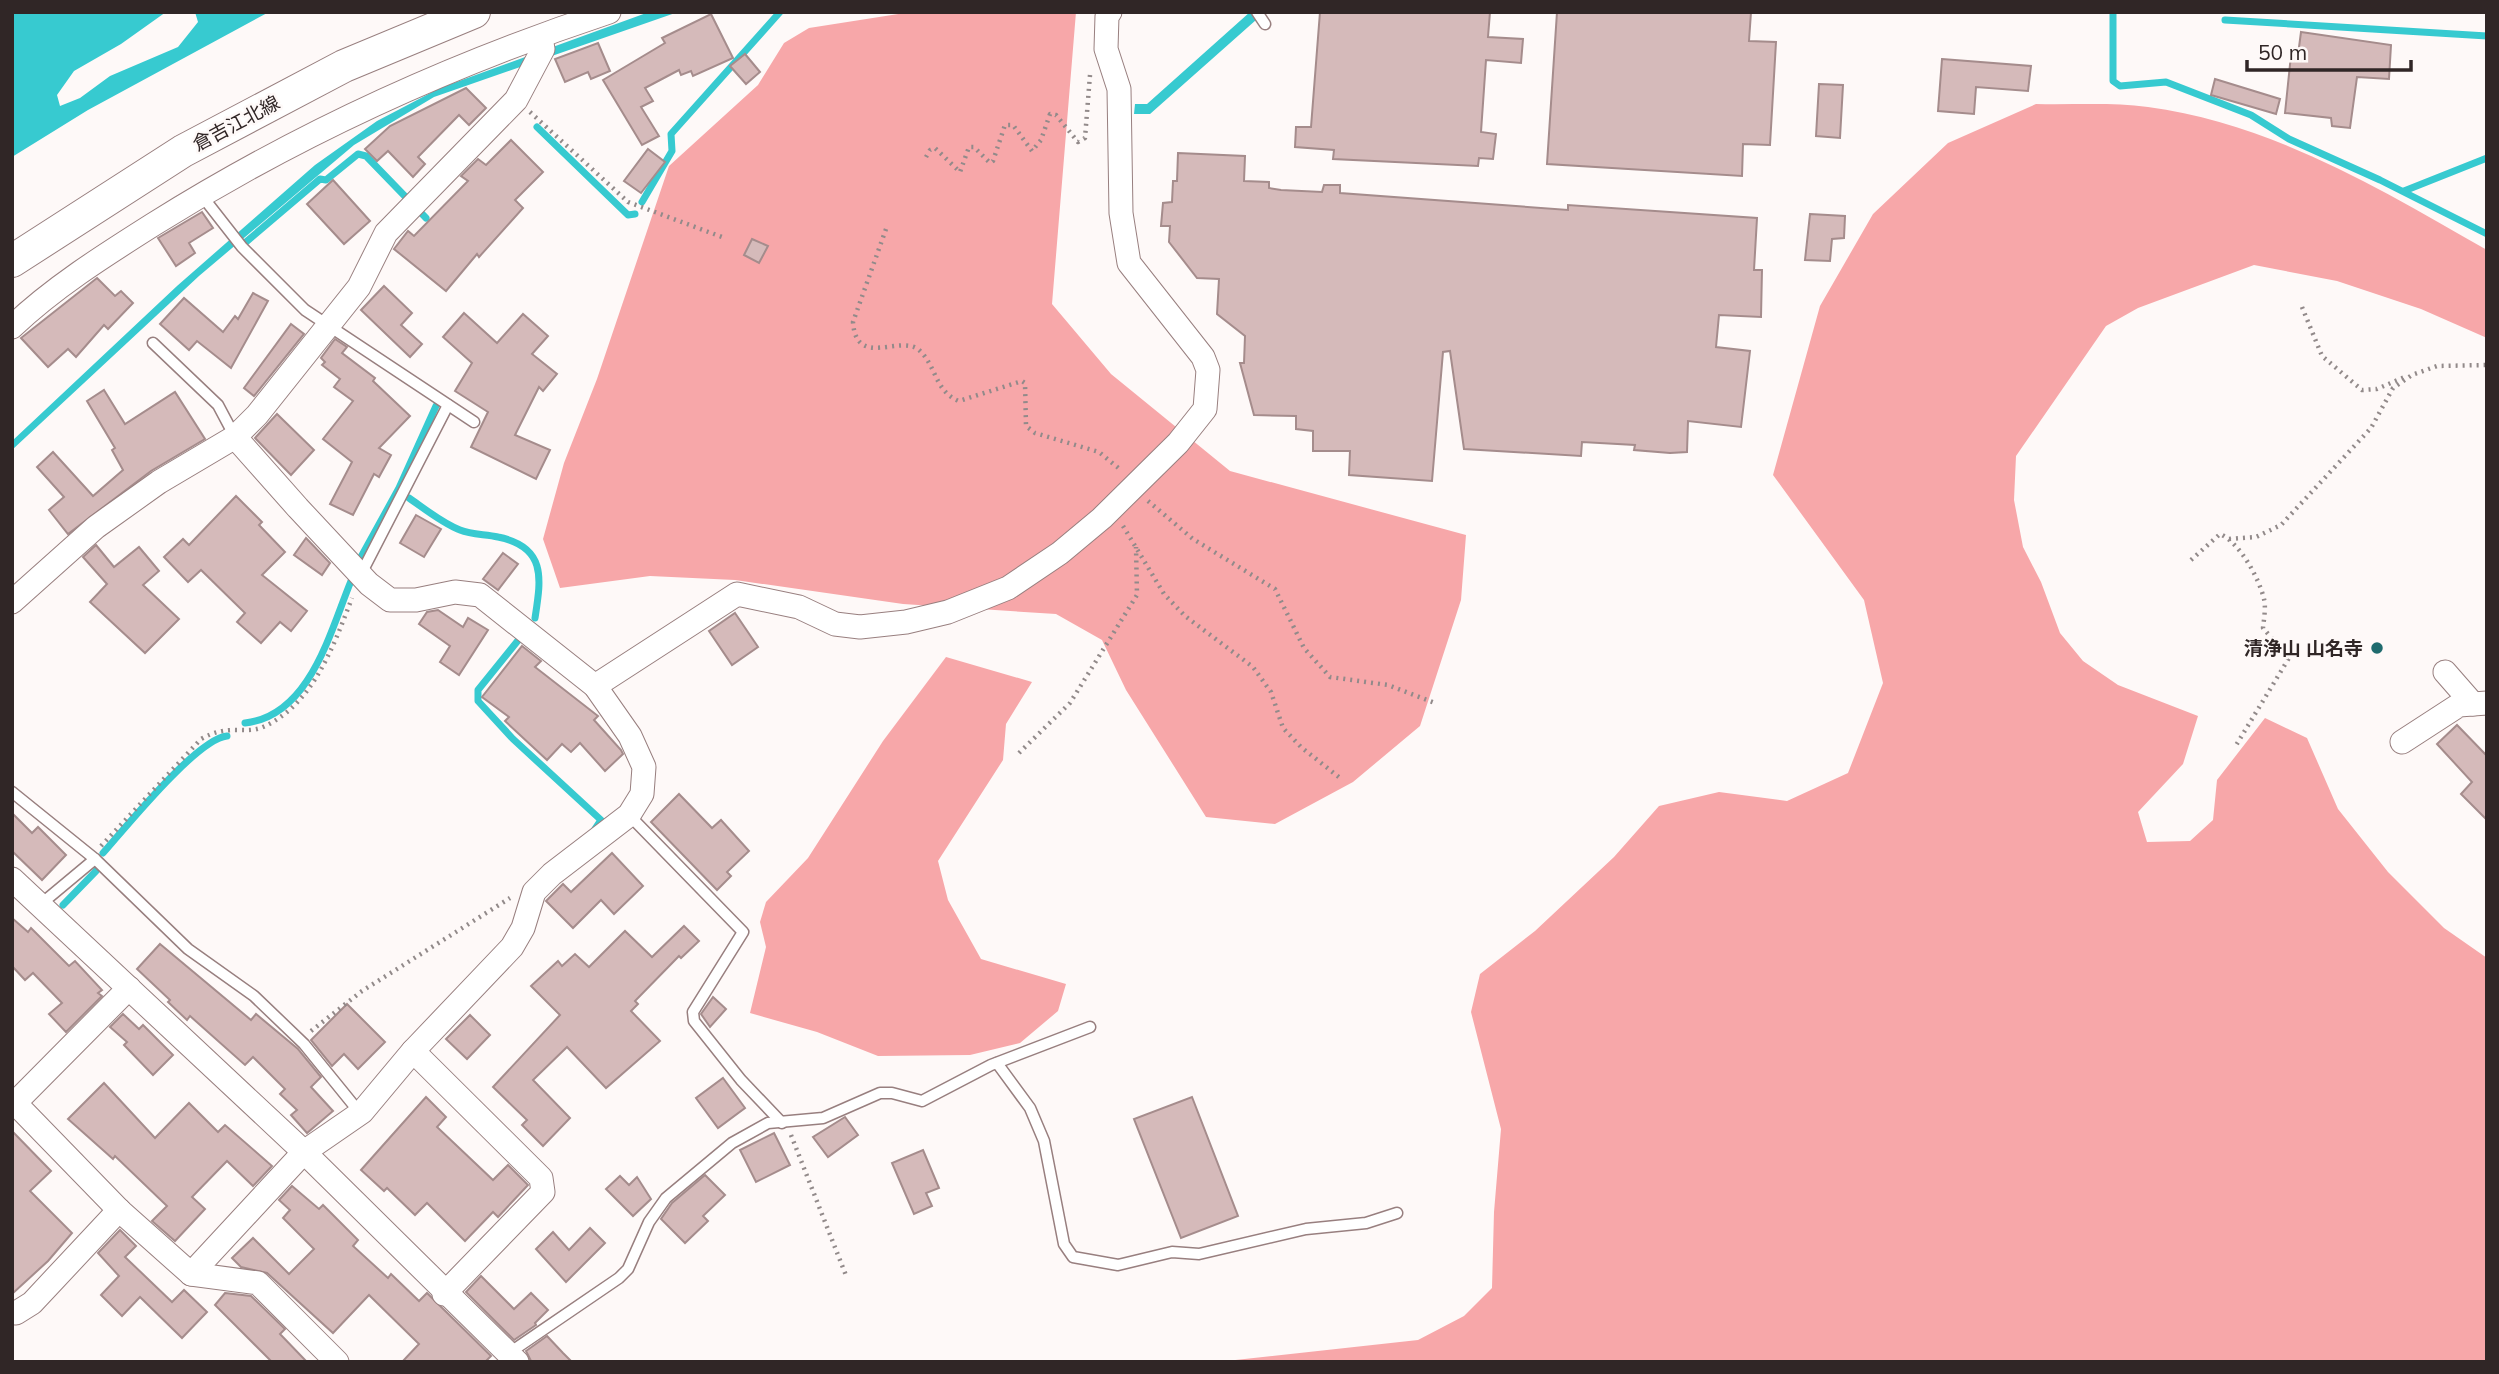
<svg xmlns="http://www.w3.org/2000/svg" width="2499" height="1374" font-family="Mulish,'Noto Sans JP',sans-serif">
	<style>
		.forest { fill: #f7a7a9 }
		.water { fill: #37cad0 }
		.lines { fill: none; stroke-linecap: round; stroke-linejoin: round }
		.stream { stroke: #37cad0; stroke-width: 7 }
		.building { fill: #d5baba; stroke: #a58c8c; stroke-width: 2 }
		.lane-casing { stroke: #987f7f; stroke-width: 13 }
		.street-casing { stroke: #987f7f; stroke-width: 25 }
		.secondary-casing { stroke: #987f7f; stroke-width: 34 }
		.path { stroke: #928a8a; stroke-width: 4.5; stroke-dasharray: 2 5; stroke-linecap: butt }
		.lane { stroke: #fff; stroke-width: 10 }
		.street { stroke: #fff; stroke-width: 23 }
		.secondary { stroke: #fff; stroke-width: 32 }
		.poi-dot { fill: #1f6b6e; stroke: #fef9f8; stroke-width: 2.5 }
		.labels { text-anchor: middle; stroke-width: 5; stroke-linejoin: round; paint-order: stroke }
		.street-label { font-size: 19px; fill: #302626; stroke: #fef9f8 }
		.poi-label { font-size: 19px; font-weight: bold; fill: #302626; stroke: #fef9f8; text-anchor: end }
	</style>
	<rect width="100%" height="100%" fill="#fef9f8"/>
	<g class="forest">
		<path d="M 911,12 L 1076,12 L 1052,304 L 1111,374 L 1230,471 L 1466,535 L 1461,600 L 1420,726 L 1353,782 L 1275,824 L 1206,817 L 1126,690 L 1102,640 L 1056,614 L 903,604 L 735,580 L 650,576 L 560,588 L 543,539 L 564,463 L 597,379 L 669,166 L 758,85 L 784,43 L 809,28 Z"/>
		<path d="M 2036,104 C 2073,105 2112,102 2148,107 C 2271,123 2382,190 2487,250 L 2487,338 L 2421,309 L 2337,281 L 2254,265 L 2138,308 L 2106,326 L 2016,456 L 2014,500 L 2023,547 L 2041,582 L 2060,633 L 2083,661 L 2118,685 L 2198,716 L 2183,764 L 2138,812 L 2147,842 L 2190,841 L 2213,820 L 2217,780 L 2265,718 L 2307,738 L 2338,809 L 2388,872 L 2444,928 L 2487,958 L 2487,1362 L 1217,1362 L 1418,1340 L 1464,1316 L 1492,1288 L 1494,1212 L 1501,1129 L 1471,1012 L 1480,974 L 1535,931 L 1614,857 L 1659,806 L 1719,792 L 1787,801 L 1848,773 L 1883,683 L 1864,600 L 1773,475 L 1820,306 L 1873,214 L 1948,143 Z"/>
		<path d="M 946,657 L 1032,682 L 1006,724 L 1003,760 L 938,861 L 948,900 L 981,959 L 1066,984 L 1058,1011 L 1020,1043 L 970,1055 L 878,1056 L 817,1032 L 750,1013 L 766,947 L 760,922 L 766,902 L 808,858 L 883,741 Z"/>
	</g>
	<g class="water">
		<path d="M 12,12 L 166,12 L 121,44 L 74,71 L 57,95 L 60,106 L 80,98 L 110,76 L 178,47 L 198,22 L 195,12 L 269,12 L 88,110 L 12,157 Z"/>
		<path d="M 649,12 L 678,12 L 434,97 L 354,145 L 199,276 L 12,450 L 12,441 L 177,286 L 315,165 L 377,121 L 440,88 Z"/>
		<path d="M 1250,12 L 1265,12 L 1150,114 L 1134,114 L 1135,104 L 1147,104 Z"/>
	</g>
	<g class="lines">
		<g class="stream">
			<path d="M 2113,12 L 2113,81 L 2120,86 L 2166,82 L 2251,115 L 2289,139 L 2380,180 L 2487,234"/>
			<path d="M 2225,20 L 2487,36"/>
			<path d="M 537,127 L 628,215 L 635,214"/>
			<path d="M 2404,191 L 2487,158"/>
			<path d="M 642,202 L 672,151 L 671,134 L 780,12"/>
			<path d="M 246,242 L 320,179 L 326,180 L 358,154 L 366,156 L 426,218"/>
			<path d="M 409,498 C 425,509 442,523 460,530 C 472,535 486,534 498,537 C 547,547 541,579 535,618"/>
			<path d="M 361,557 L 399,488 L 436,406"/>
			<path d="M 520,638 L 478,690 L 478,701 L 513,739 L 601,820 L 595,829"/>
			<path d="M 245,723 C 310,716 330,632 351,581"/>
			<path d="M 103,853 C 126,827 197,739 227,736"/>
			<path d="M 63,905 L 96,871"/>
		</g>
	</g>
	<g class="building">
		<path d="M 1320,12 L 1490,12 L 1488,37 L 1523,39 L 1521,63 L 1486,60 L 1481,132 L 1496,134 L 1493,159 L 1479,158 L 1478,166 L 1333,159 L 1334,150 L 1295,147 L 1296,127 L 1311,127 Z"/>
		<path d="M 1557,12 L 1751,12 L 1749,41 L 1776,42 L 1770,145 L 1743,144 L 1742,176 L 1547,164 Z"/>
		<path d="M 711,14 L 733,58 L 693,76 L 691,71 L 681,75 L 679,70 L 645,88 L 653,101 L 641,107 L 659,136 L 642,145 L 603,80 L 665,43 L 662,38 Z"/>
		<path d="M 2301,32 L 2391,45 L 2389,79 L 2357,77 L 2350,128 L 2332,126 L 2331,118 L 2285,113 L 2291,55 L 2298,55 Z"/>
		<path d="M 598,43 L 610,71 L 591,79 L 588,72 L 565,82 L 555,59 Z"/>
		<path d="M 745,54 L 760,72 L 746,84 L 730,66 Z"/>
		<path d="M 1942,59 L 2031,66 L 2028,91 L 1976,87 L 1974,114 L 1938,111 Z"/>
		<path d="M 2215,79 L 2280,99 L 2276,114 L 2211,95 Z"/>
		<path d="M 1819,84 L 1843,85 L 1840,138 L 1816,136 Z"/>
		<path d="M 466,88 L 486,108 L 469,125 L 459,115 L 418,157 L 425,164 L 413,177 L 388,151 L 377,161 L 365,149 L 390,126 Z"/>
		<path d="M 511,140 L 543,172 L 515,200 L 523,208 L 479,257 L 477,254 L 446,291 L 394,249 L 408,231 L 414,236 L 468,181 L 461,176 L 478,159 L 486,165 Z"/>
		<path d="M 648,149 L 665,162 L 641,193 L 624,181 Z"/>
		<path d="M 1178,153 L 1245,156 L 1244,181 L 1269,182 L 1269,188 L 1281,190 L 1322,192 L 1324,185 L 1340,185 L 1340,193 L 1568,210 L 1568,205 L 1757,218 L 1754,270 L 1762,270 L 1761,317 L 1719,315 L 1716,347 L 1750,351 L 1741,427 L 1688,421 L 1687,452 L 1670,453 L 1634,450 L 1635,445 L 1582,442 L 1581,456 L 1464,449 L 1450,351 L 1443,352 L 1432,481 L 1349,475 L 1350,451 L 1313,451 L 1313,431 L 1296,429 L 1296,416 L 1254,415 L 1240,363 L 1244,363 L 1245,336 L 1217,314 L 1219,279 L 1197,278 L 1169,242 L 1170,226 L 1161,226 L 1163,203 L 1172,202 L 1173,181 L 1177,181 Z"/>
		<path d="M 333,180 L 370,221 L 344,244 L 307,204 Z"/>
		<path d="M 202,212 L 213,228 L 189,243 L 195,253 L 176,266 L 158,238 Z"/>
		<path d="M 1810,214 L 1845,216 L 1844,238 L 1832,239 L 1830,261 L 1805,260 Z"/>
		<path d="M 752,239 L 768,246 L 759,263 L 744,255 Z"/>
		<path d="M 97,278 L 115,296 L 121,291 L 133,303 L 108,329 L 104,325 L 76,357 L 68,349 L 48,367 L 21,338 Z"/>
		<path d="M 384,286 L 412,313 L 401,325 L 422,344 L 410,357 L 361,310 Z"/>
		<path d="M 253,293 L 268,301 L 231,368 L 197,341 L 189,350 L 160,324 L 184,298 L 223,332 L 235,316 L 238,319 Z"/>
		<path d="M 464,313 L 497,343 L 523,314 L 548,336 L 532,354 L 557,374 L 543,391 L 539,387 L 515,435 L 550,450 L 536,479 L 471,447 L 488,412 L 455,391 L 472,363 L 443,337 Z"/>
		<path d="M 291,324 L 304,334 L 254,396 L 244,388 Z"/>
		<path d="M 335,339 L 347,347 L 342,353 L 375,378 L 373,381 L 410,416 L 379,448 L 391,455 L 379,477 L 374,474 L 353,515 L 330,504 L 352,462 L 323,439 L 353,401 L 334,387 L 340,379 L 322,365 L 325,362 L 321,358 Z"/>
		<path d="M 104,390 L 125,424 L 175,392 L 205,439 L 151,471 L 68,534 L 49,510 L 64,497 L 37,467 L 53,452 L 93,496 L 123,470 L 112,450 L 115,448 L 87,401 Z"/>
		<path d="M 277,414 L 314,450 L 291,475 L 255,438 Z"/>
		<path d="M 236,496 L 262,522 L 259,525 L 285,552 L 262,575 L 307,611 L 291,631 L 280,622 L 261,643 L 237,622 L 245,613 L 201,570 L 188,582 L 164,557 L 183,539 L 189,545 Z"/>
		<path d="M 416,515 L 441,529 L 424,557 L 400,543 Z"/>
		<path d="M 306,538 L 330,563 L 322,575 L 294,555 Z"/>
		<path d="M 96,545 L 114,567 L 139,547 L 159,571 L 143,585 L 179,619 L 145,653 L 90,602 L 107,584 L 83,557 Z"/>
		<path d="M 503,553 L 518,564 L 498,590 L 483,579 Z"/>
		<path d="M 438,610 L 463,627 L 468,618 L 488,630 L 459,675 L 440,662 L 450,646 L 419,624 L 427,612 Z"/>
		<path d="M 735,613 L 758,647 L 732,665 L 709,631 Z"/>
		<path d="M 522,646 L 541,661 L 535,667 L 598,716 L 594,720 L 621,750 L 623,754 L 605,771 L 580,743 L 571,752 L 562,744 L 547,760 L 505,721 L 509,717 L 482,697 Z"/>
		<path d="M 2457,725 L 2487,756 L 2487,820 L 2461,794 L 2472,782 L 2437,744 Z"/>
		<path d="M 679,794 L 712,828 L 721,820 L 749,851 L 727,872 L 731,876 L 717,890 L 651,822 Z"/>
		<path d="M 12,813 L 32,833 L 38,827 L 66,855 L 42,880 L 12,851 Z"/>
		<path d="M 612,853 L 643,886 L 614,914 L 601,900 L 573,928 L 546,901 L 563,884 L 571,892 Z"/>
		<path d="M 12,918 L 28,932 L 31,928 L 69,966 L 75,961 L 102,990 L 98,993 L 102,996 L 66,1032 L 49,1014 L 62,1003 L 33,973 L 25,980 L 12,966 Z"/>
		<path d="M 684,926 L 699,941 L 681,958 L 679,956 L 635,1001 L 638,1004 L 631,1011 L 660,1041 L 606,1088 L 567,1047 L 533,1080 L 570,1118 L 543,1146 L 522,1125 L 527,1120 L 493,1087 L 560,1015 L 531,986 L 558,961 L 562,966 L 575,954 L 589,967 L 625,931 L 652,957 Z"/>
		<path d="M 160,944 L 251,1020 L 256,1014 L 298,1049 L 321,1077 L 311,1087 L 333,1111 L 307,1133 L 291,1115 L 297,1110 L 280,1094 L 285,1089 L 253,1057 L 245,1065 L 190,1016 L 187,1020 L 168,1002 L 170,1000 L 137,969 Z"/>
		<path d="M 713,997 L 726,1009 L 710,1027 L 701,1014 Z"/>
		<path d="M 347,1004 L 385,1042 L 358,1069 L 344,1054 L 332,1066 L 311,1040 Z"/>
		<path d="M 123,1014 L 139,1029 L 143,1025 L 173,1055 L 153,1075 L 124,1045 L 127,1042 L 110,1027 Z"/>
		<path d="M 470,1015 L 490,1035 L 467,1059 L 446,1039 Z"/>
		<path d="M 723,1078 L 745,1108 L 718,1128 L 696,1098 Z"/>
		<path d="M 104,1083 L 155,1138 L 189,1103 L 218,1132 L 225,1125 L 272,1166 L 253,1186 L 227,1161 L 192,1197 L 205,1209 L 175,1241 L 152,1221 L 167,1206 L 115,1156 L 113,1159 L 68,1119 Z"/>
		<path d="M 426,1097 L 446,1117 L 437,1127 L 493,1180 L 508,1165 L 528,1185 L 498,1217 L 493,1212 L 465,1241 L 427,1203 L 415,1215 L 387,1188 L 384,1191 L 361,1170 Z"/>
		<path d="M 1192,1097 L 1238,1216 L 1181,1238 L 1134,1119 Z"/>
		<path d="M 845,1117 L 858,1135 L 828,1157 L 813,1137 Z"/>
		<path d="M 12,1131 L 51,1171 L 30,1191 L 72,1233 L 48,1261 L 12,1294 Z"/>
		<path d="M 774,1133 L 790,1165 L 756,1182 L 740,1150 Z"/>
		<path d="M 923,1150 L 939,1188 L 926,1193 L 932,1206 L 914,1214 L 892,1163 Z"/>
		<path d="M 705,1175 L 725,1195 L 703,1216 L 708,1221 L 685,1243 L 661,1219 L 672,1203 Z"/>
		<path d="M 620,1176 L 629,1185 L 637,1177 L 651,1199 L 633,1216 L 606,1189 Z"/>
		<path d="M 292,1186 L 319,1209 L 323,1205 L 358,1240 L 353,1246 L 388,1278 L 391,1274 L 419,1301 L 427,1293 L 491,1356 L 485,1362 L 402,1362 L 419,1344 L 369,1295 L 333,1333 L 267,1273 L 241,1267 L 232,1258 L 253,1238 L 289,1274 L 314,1249 L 283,1218 L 290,1210 L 279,1200 Z"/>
		<path d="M 590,1228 L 605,1243 L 566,1282 L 536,1249 L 553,1232 L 569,1250 Z"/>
		<path d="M 120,1230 L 136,1246 L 125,1257 L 172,1302 L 184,1290 L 207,1312 L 182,1338 L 140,1297 L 122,1316 L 101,1295 L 119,1276 L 98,1253 Z"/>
		<path d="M 481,1276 L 514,1309 L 531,1293 L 548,1310 L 535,1323 L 536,1325 L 514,1340 L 466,1292 Z"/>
		<path d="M 225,1293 L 251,1296 L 285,1329 L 280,1334 L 307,1362 L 272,1362 L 215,1305 Z"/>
		<path d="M 547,1336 L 563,1353 L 572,1362 L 531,1361 L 526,1351 Z"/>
	</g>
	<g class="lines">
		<defs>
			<g id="lane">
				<path d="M 1257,12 L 1265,24"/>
				<path d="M 206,201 L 242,247 L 305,310 L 474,422"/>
				<path d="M 153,343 L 218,405 L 235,437"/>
				<path d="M 361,574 L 448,405"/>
				<path d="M 12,792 L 95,859 L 188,949 L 254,996 L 304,1044 L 360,1113"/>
				<path d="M 629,815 L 743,932 L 693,1012 L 694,1021 L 741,1080 L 782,1123"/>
				<path d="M 41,904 L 95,859"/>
				<path d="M 997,1063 L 1030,1108 L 1044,1141 L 1064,1244 L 1073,1257 L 1118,1265 L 1172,1252 L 1199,1254 L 1306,1229 L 1366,1223 L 1397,1213"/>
				<path d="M 509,1353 L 619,1278 L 628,1269 L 649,1222 L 666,1198 L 732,1143 L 768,1123 L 823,1118 L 880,1093 L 892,1093 L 922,1101 L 991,1065 L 1090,1027"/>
			</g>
			<g id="street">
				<path d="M 12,327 C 54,287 105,255 154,224 C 296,135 449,65 609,12"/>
				<path d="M 12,602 L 96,527 L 159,482 L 235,437 L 257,415 L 359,287 L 386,233 L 516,100 L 543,49 L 541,38"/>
				<path d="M 2445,672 L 2473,704"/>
				<path d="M 595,686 L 737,594 L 799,607 L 835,624 L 860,627 L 906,622 L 948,612 L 1008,588 L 1060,553 L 1102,518 L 1178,443 L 1205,409 L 1208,370 L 1203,357 L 1129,263 L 1121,213 L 1119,89 L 1106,49 L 1107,16 L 1110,12"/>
				<path d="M 2402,742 L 2459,705 L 2487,703"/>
				<path d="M 12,879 L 304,1152 L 517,1362"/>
				<path d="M 129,988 L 15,1103 L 119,1210 L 191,1274 L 258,1283 L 337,1362"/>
				<path d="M 413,1051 L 541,1178 L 543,1192 L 444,1294"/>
				<path d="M 191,1274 L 304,1152 L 362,1112 L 413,1051 L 512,947 L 523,928 L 534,892 L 552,874 L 629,815 L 642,794 L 644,767 L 630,736 L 595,686 L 480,595 L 455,592 L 416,600 L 390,600 L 369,584 L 298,508 L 235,437"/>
				<path d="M 16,1313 L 32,1303 L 119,1210"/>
			</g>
			<path id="secondary" d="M 12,261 L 183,151 L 344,66 L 474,12"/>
		</defs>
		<use href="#lane" class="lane-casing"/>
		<use href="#street" class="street-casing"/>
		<use href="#secondary" class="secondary-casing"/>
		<g class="path">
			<path d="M 530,112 L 628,202 L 722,237"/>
			<path d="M 926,157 L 930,150 L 935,148 L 960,172 L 969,147 L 974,147 L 990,163 L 993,161 L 1005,125 L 1013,125 L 1032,151 L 1041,140 L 1050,114 L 1056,115 L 1078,142 L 1085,138 L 1090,75"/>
			<path d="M 886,229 L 853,322 C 856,369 900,334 919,350 C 936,365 935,392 959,401 L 1022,381 L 1025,383 L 1026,426 L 1035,433 L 1099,452 L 1122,471"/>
			<path d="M 2302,307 L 2322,356 L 2362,390 L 2377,389 L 2407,376"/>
			<path d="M 1148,501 L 1193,539 L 1275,589 L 1304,648 L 1330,677 L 1388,685 L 1435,703"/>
			<path d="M 1123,526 L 1164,594 L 1185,616 L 1253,667 L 1271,692 L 1283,728 L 1301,747 L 1340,778"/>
			<path d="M 2229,539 L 2256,537 L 2281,525 L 2371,428 L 2393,388 L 2412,375 L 2437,366 L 2487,365"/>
			<path d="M 2191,560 L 2220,534 C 2240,543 2259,578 2264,599 C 2266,607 2264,619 2263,628 L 2289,658 L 2235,747"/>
			<path d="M 1019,753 L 1070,703 L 1137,595 L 1136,547"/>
			<path d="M 101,846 L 201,739 C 229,723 244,735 263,727 C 313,705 334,645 352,598"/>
			<path d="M 311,1031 L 362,991 L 510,898"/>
			<path d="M 791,1135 L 847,1278"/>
		</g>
		<use href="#lane" class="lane"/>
		<use href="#street" class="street"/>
		<use href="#secondary" class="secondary"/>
	</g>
	<circle class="poi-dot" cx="2377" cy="648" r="7"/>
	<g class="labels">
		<g class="street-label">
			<text transform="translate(236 123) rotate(-28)" y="7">倉吉江北線</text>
		</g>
		<g class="poi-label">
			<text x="2363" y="655">清浄山 山名寺</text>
		</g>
	</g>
	<rect width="2499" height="1374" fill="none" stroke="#302626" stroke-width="28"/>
	<path d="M2247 60v10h164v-10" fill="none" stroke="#302626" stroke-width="3.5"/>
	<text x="2258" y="60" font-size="21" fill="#302626" stroke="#fef9f8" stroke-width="5" paint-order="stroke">50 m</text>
</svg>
